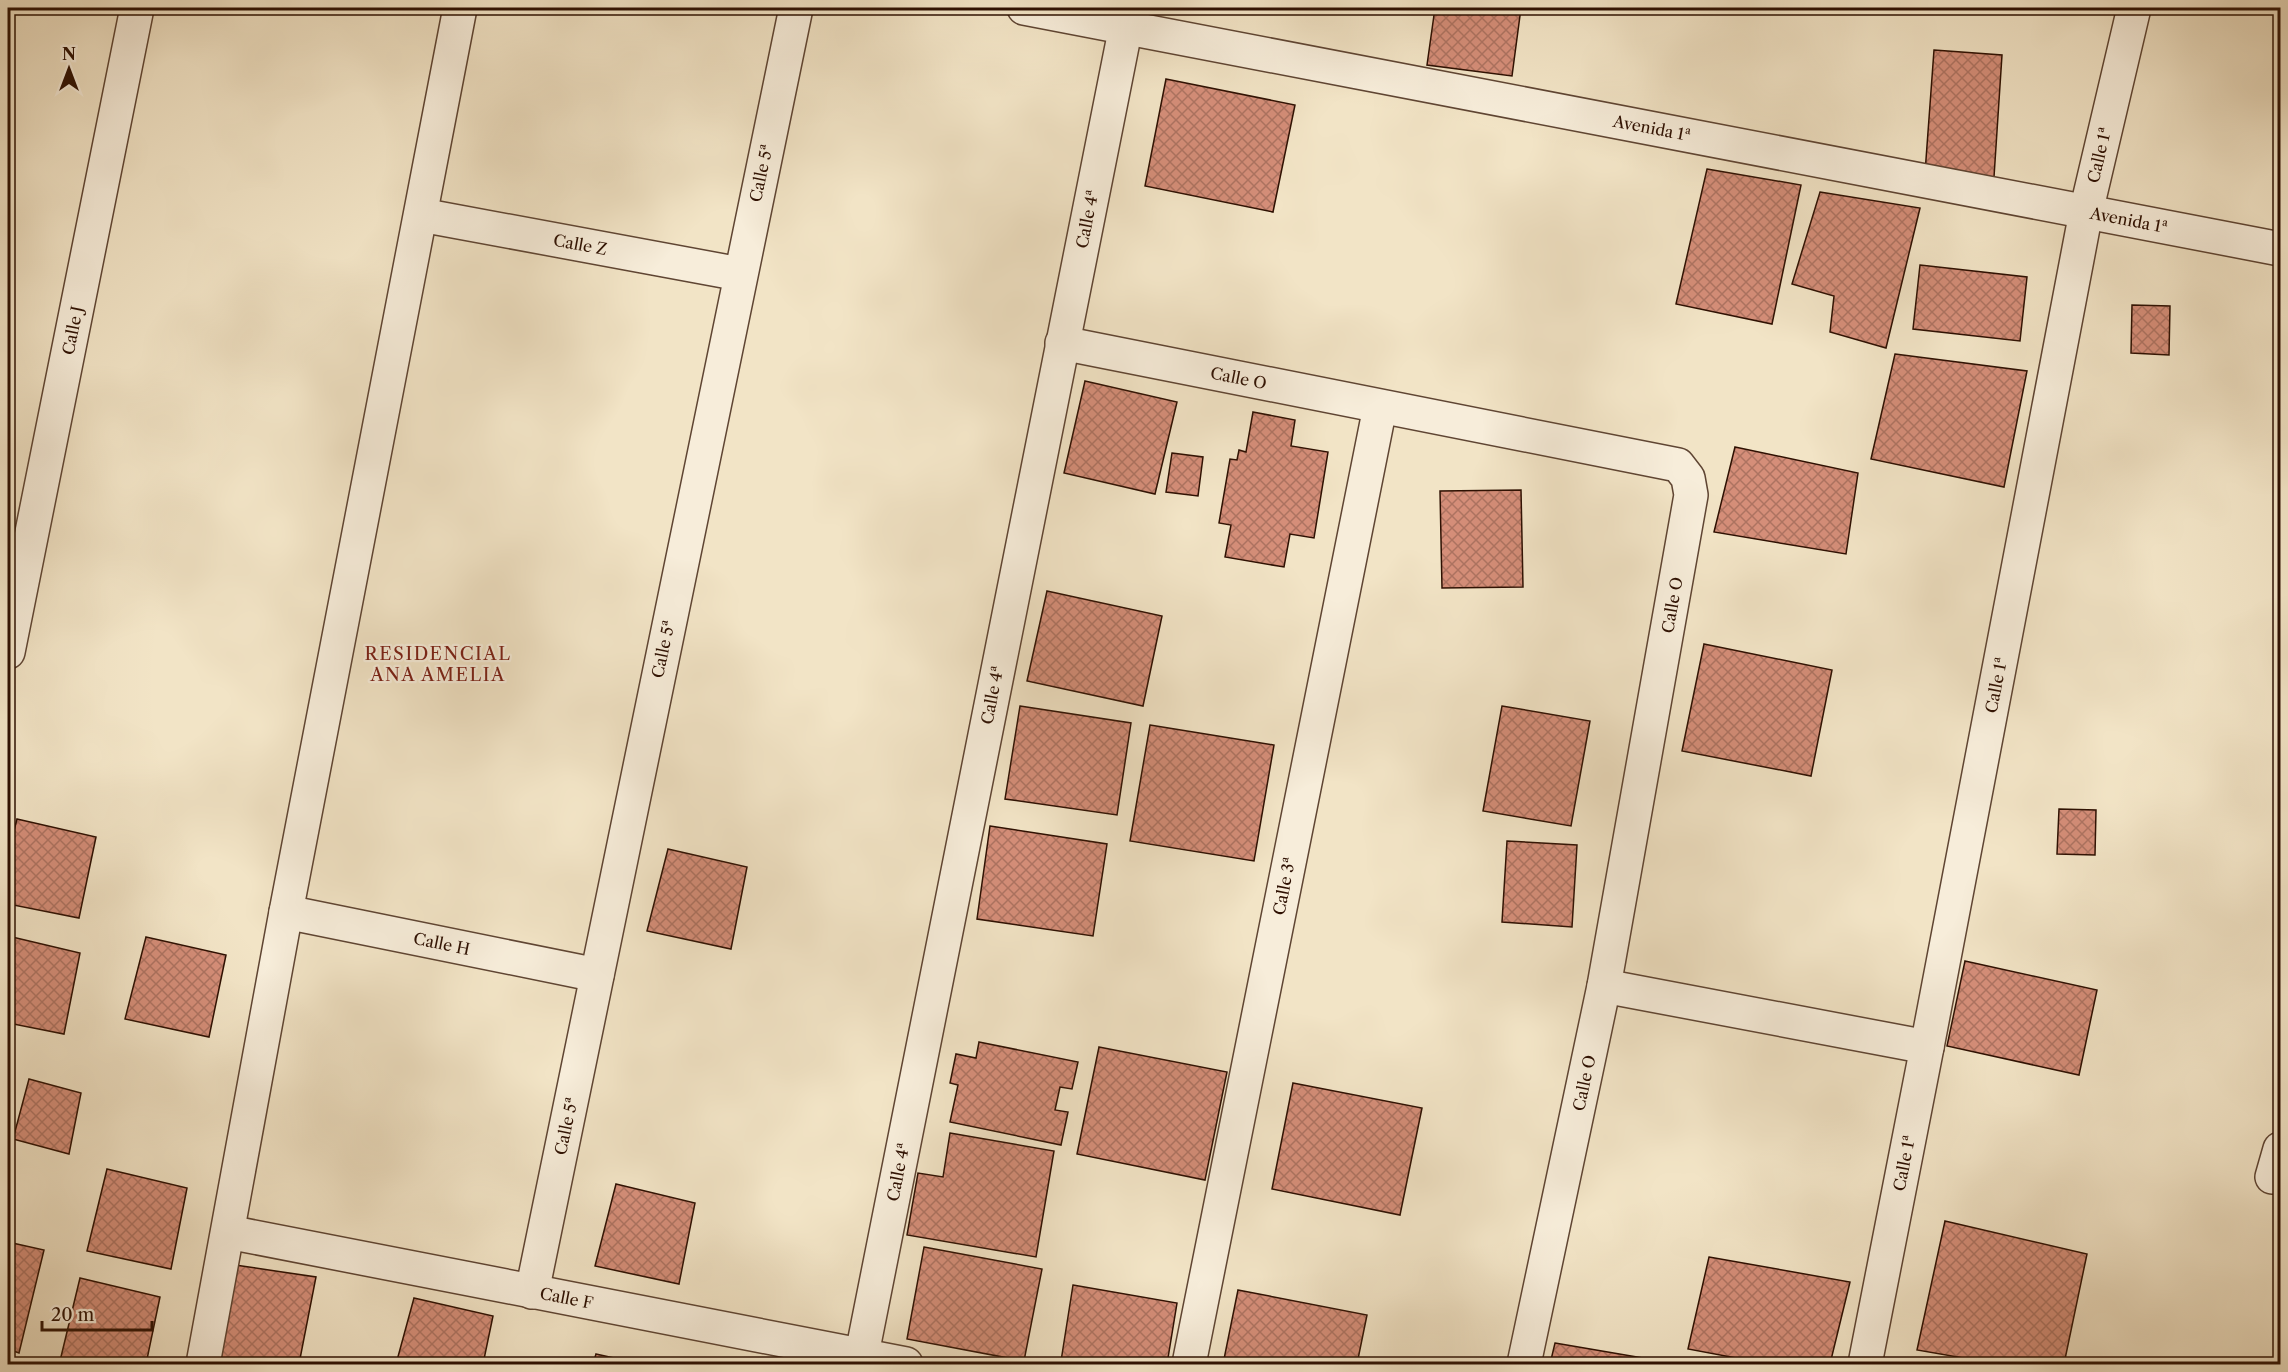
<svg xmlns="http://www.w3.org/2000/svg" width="2288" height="1372" font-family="'Libre Caslon Text',serif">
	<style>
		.building { fill: url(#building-cross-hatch); stroke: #2e1002; stroke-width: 1.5 }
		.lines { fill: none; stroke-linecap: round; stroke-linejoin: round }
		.minor-casing { stroke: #5f4533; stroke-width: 36 }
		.minor { stroke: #f7edda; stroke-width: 33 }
		.labels { text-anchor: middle; stroke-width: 4.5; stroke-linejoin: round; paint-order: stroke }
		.street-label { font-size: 16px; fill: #2e1002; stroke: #f7edda }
		.neighbourhood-label { font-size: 18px; letter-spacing: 1.5px; fill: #7a1f14; stroke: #f7edda }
	</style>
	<defs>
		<pattern id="building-cross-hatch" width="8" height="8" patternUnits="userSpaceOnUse" patternTransform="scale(1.5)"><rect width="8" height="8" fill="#d58e79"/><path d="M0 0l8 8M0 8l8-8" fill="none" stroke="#ad7361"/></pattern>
	</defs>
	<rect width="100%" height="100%" fill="#f2e4c6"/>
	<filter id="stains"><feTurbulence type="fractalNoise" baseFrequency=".00333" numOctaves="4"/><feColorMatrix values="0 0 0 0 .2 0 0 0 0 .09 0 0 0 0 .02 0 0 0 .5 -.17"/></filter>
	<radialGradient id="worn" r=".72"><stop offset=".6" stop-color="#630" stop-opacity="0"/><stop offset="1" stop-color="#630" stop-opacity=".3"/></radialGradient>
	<g class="building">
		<path d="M 1435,8 L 1521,8 L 1512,76 L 1427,65 Z"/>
		<path d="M 1934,50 L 2002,55 L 1994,177 L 1925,173 Z"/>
		<path d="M 1166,79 L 1295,105 L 1273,212 L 1145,186 Z"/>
		<path d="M 1707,169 L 1801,185 L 1772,324 L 1676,304 Z"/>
		<path d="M 1820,192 L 1920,208 L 1886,348 L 1830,332 L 1834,296 L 1792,284 Z"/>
		<path d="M 1920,265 L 2027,277 L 2020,341 L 1913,329 Z"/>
		<path d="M 2132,305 L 2170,306 L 2169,355 L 2131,353 Z"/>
		<path d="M 1895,354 L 2027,371 L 2004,487 L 1871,459 Z"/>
		<path d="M 1085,381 L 1177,402 L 1155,494 L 1064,473 Z"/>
		<path d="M 1253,412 L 1295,420 L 1291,446 L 1328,452 L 1314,538 L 1290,534 L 1284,567 L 1225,557 L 1231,525 L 1219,523 L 1230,459 L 1237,460 L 1239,450 L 1246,452 Z"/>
		<path d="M 1735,447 L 1858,473 L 1846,554 L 1714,532 Z"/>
		<path d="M 1172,453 L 1203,457 L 1198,496 L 1166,492 Z"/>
		<path d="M 1521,490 L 1523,587 L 1442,588 L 1440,491 Z"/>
		<path d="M 1047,591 L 1162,616 L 1143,706 L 1027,681 Z"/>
		<path d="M 1704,644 L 1832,670 L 1811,776 L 1682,751 Z"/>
		<path d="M 1020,706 L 1131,723 L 1117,815 L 1005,799 Z"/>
		<path d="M 1502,706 L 1590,721 L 1571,826 L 1483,811 Z"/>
		<path d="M 1150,725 L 1274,745 L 1254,861 L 1130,841 Z"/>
		<path d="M 2059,809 L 2096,810 L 2095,855 L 2057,854 Z"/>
		<path d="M 17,819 L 96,837 L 79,918 L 8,904 L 8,854 Z"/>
		<path d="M 990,826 L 1107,844 L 1093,936 L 977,919 Z"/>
		<path d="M 1507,841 L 1577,845 L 1572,927 L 1502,922 Z"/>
		<path d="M 668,849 L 747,867 L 731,949 L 647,931 Z"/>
		<path d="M 8,936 L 80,953 L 64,1034 L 8,1023 Z"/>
		<path d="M 146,937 L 226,955 L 209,1037 L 125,1019 Z"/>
		<path d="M 1965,961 L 2097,990 L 2079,1075 L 1947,1046 Z"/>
		<path d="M 979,1042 L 1078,1062 L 1072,1089 L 1060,1087 L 1055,1110 L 1068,1112 L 1061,1145 L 950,1122 L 958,1085 L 950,1083 L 956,1054 L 976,1058 Z"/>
		<path d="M 1099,1047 L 1227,1072 L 1205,1180 L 1077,1154 Z"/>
		<path d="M 29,1079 L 81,1093 L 69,1154 L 13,1139 Z"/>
		<path d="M 1293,1083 L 1422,1108 L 1400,1215 L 1272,1189 Z"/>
		<path d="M 950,1133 L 1054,1151 L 1036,1257 L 907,1235 L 918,1173 L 943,1177 Z"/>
		<path d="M 107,1169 L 187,1188 L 171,1269 L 87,1251 Z"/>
		<path d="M 616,1184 L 695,1203 L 679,1284 L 595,1266 Z"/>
		<path d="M 1945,1221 L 2087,1254 L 2064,1364 L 1998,1364 L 1917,1350 Z"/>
		<path d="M 8,1242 L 44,1250 L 19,1353 L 8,1349 Z"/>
		<path d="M 924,1247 L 1042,1269 L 1024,1361 L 907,1339 Z"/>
		<path d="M 1709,1257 L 1850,1282 L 1830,1364 L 1768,1364 L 1688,1349 Z"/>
		<path d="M 235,1265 L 316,1277 L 299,1364 L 219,1364 Z"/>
		<path d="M 80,1278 L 160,1297 L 146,1364 L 77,1364 L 60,1361 Z"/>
		<path d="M 1073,1285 L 1177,1303 L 1167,1364 L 1081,1364 L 1061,1361 Z"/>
		<path d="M 1238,1290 L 1367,1315 L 1357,1364 L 1223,1364 Z"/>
		<path d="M 414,1298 L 493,1316 L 483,1364 L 396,1364 Z"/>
		<path d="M 1555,1343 L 1678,1364 L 1550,1364 Z"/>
		<path d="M 596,1354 L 641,1364 L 593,1364 Z"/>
	</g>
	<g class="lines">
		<defs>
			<g id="minor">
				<path d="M 1024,8 L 2280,249"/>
				<path id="s1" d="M 421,215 L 740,274"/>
				<path id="s2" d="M 1062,343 L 1678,465 L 1688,478 L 1691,495 L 1604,986 L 1524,1364"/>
				<path id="s3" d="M 8,652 L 137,8"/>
				<path id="s4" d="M 286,912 L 597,975"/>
				<path d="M 1604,986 L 1927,1047"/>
				<path d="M 2272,1177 L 2280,1149"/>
				<path id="s5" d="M 228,1232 L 906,1364"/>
				<path d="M 532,1292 L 796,8"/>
				<path d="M 203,1364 L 286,912 L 460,8"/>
				<path d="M 860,1364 L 1126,26"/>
				<path d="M 1189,1364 L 1380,407"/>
				<path d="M 1865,1364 L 1927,1047 L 2086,212 L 2134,8"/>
			</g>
		</defs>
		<use href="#minor" class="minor-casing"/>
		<use href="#minor" class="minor"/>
	</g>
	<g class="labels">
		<g class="street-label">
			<text transform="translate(1652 128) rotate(11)" y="6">Avenida 1ª</text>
			<text transform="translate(2099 155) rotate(-77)" y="6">Calle 1ª</text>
			<text transform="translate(761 173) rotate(-78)" y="6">Calle 5ª</text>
			<text transform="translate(1087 219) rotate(-79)" y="6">Calle 4ª</text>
			<text transform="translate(2129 220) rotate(11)" y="6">Avenida 1ª</text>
			<text dy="6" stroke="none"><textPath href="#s1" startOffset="162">Calle Z</textPath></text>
			<text dy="6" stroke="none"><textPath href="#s3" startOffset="328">Calle J</textPath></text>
			<text dy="6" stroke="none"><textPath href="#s2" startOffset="180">Calle O</textPath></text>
			<text transform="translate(1672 605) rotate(-80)" y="6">Calle O</text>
			<text transform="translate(663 649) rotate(-78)" y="6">Calle 5ª</text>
			<text transform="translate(1996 685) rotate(-79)" y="6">Calle 1ª</text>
			<text transform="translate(992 695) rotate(-79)" y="6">Calle 4ª</text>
			<text transform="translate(1284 886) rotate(-79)" y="6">Calle 3ª</text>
			<text dy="6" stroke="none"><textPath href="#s4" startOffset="159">Calle H</textPath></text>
			<text transform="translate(1584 1083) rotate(-78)" y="6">Calle O</text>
			<text transform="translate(566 1126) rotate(-78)" y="6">Calle 5ª</text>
			<text transform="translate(1904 1163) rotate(-79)" y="6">Calle 1ª</text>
			<text transform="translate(898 1172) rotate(-79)" y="6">Calle 4ª</text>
			<text dy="6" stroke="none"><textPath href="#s5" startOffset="345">Calle F</textPath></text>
		</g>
		<g class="neighbourhood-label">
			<text x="438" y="660">RESIDENCIAL<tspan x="438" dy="21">ANA AMELIA</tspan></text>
		</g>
	</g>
	<rect width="2288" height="1372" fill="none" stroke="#f2e4c6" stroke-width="30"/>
	<rect x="9" y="9" width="2270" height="1354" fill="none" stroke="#2e1002" stroke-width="3"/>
	<rect x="15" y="15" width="2258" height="1342" fill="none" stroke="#2e1002" stroke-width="1.5"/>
	<g transform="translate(69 69)" stroke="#f7edda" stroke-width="4.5" paint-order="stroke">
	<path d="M0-4.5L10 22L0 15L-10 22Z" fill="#2e1002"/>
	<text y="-9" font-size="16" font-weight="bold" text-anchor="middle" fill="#2e1002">N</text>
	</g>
	<path d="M42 1321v9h110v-9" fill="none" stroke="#2e1002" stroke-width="3"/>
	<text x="51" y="1321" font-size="18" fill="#2e1002" stroke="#f7edda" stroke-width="4.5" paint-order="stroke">20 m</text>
	<rect width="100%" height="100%" filter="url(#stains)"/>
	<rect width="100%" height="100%" fill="url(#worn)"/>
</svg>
